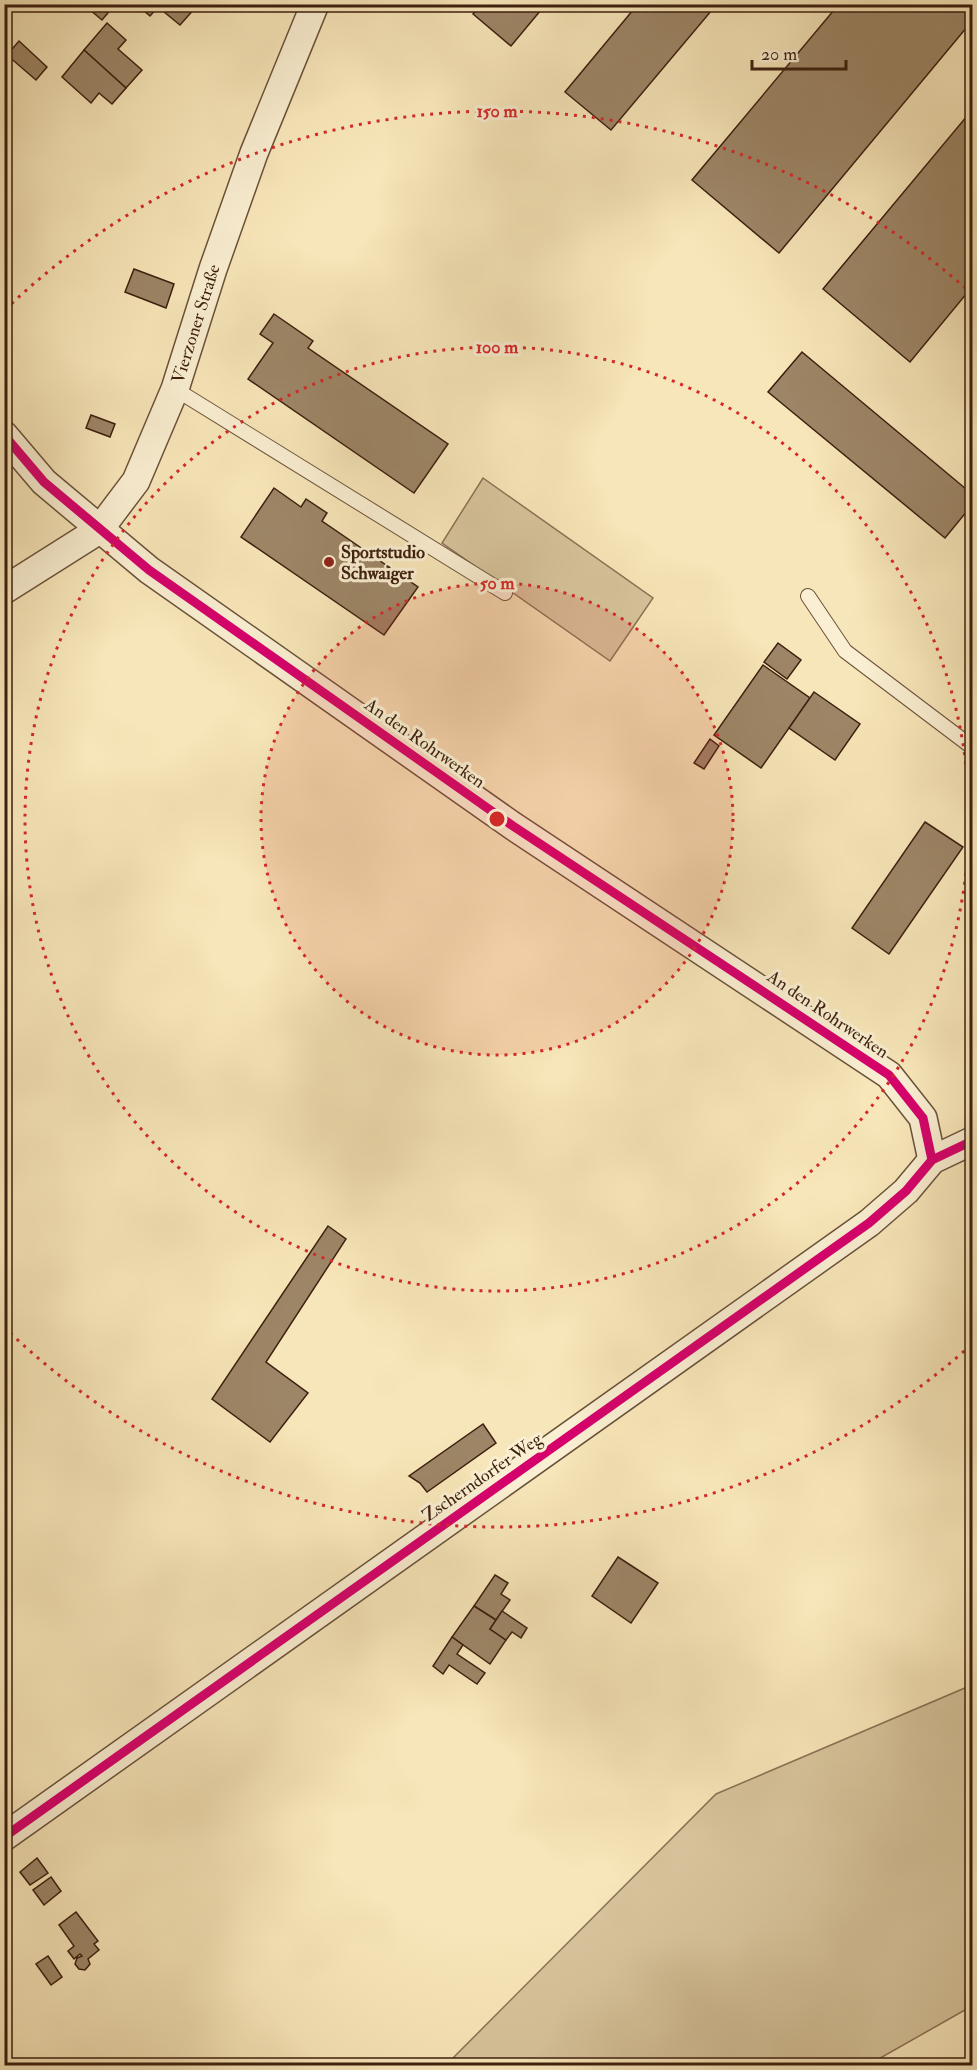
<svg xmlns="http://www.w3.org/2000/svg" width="977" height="2070" font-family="'IM FELL Double Pica',serif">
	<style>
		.green { fill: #d7c49c; stroke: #8a7255; stroke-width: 1.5 }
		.building { fill: #9d8667; stroke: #3c1f0e; stroke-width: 1.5 }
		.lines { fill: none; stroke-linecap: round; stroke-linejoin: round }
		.lane-casing { stroke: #6b5139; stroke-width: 16 }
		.street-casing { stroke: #6b5139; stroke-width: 30 }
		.lane { stroke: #faefd2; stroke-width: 14 }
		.street { stroke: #faefd2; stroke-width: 27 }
		.cycleway-casing { stroke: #faefd2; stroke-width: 13 }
		.cycleway { stroke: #d6006c; stroke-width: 9 }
		.ring { fill: none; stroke: #d62828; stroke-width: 3; stroke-dasharray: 3 6 }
		.poi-dot { fill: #8f2418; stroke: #faefd2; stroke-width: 2 }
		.labels { text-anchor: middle; stroke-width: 6; stroke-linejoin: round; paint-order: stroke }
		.street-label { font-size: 18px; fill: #3c1f0e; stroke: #faefd2 }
		.poi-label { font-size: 18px; font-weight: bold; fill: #3c1f0e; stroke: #faefd2; text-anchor: start }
		.centre { fill: #d62828; stroke: #faefd2; stroke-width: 3 }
		.ring-label { font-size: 18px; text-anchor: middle; font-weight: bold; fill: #d62828; stroke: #faefd2; stroke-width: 6; stroke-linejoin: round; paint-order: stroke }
	</style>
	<rect width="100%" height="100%" fill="#f7e6b9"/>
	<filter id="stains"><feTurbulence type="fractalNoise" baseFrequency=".00333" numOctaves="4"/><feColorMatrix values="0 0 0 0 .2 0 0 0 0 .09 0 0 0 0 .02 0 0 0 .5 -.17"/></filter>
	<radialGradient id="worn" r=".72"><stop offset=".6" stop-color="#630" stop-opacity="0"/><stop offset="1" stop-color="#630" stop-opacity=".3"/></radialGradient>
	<g class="green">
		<path d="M 483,478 L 653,598 L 610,661 L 442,543 Z"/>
		<path d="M 972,1685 L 972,2006 L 868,2065 L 446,2065 L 716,1794 Z"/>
	</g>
	<g class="building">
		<path d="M 83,4 L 107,4 L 112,8 L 102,20 Z"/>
		<path d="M 136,4 L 190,4 L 195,8 L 180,25 L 158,7 L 150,16 Z"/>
		<path d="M 481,4 L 546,4 L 511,46 L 473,14 Z"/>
		<path d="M 638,4 L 717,4 L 611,130 L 565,92 Z"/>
		<path d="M 839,4 L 972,4 L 972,21 L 779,253 L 692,180 Z"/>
		<path d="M 107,23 L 126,40 L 118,49 L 142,70 L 126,88 L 84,50 Z"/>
		<path d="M 19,41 L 47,67 L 36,80 L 7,55 Z"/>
		<path d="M 84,50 L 126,88 L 112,104 L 99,93 L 91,103 L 62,77 Z"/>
		<path d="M 972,110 L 972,287 L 910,362 L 823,289 Z"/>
		<path d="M 134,269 L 174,284 L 166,308 L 125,292 Z"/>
		<path d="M 274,314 L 313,341 L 308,348 L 448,444 L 414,493 L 248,379 L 273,343 L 260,334 Z"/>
		<path d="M 802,352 L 972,494 L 972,505 L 945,538 L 768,392 Z"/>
		<path d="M 91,415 L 115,424 L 110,437 L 86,428 Z"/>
		<path d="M 274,488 L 301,507 L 306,499 L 327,513 L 322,521 L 418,587 L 384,635 L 241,537 Z"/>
		<path d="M 778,643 L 801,660 L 787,679 L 764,662 Z"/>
		<path d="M 763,665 L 810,698 L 761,768 L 714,735 Z"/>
		<path d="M 814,692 L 860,724 L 835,760 L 789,728 Z"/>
		<path d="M 710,739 L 719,746 L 704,769 L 694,763 Z"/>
		<path d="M 925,822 L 963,847 L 889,954 L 852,928 Z"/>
		<path d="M 328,1226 L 346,1239 L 266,1362 L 308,1393 L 270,1442 L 212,1399 Z"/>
		<path d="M 483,1424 L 496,1443 L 427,1492 L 420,1483 L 409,1476 Z"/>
		<path d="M 618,1557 L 658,1583 L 631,1623 L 592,1596 Z"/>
		<path d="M 495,1575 L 508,1583 L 501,1594 L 510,1600 L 496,1620 L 474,1606 Z"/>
		<path d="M 474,1606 L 496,1620 L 490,1629 L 506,1640 L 490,1664 L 452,1637 Z"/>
		<path d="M 502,1611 L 527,1628 L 521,1638 L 512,1632 L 506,1640 L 490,1629 Z"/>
		<path d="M 452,1637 L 463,1645 L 457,1654 L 485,1673 L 477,1684 L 449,1665 L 443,1674 L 433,1666 Z"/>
		<path d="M 37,1858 L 48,1873 L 30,1885 L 20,1872 Z"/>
		<path d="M 51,1877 L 61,1891 L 44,1905 L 33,1890 Z"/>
		<path d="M 76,1912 L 98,1941 L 94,1944 L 99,1950 L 88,1959 L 90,1964 L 85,1970 L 79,1969 L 75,1964 L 77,1958 L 82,1956 L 80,1954 L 74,1959 L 68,1951 L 74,1946 L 59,1925 Z"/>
		<path d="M 48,1956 L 62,1977 L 51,1985 L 36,1964 Z"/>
	</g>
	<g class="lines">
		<defs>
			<g id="lane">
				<path d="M 175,389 L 505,593"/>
				<path d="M 808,596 L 845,651 L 972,747"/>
			</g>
			<g id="street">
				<path d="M 4,435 L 44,482 L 149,570 L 513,826 L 889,1075 L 923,1118 L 932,1160"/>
				<path id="s1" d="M 4,590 L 99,530 L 136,481 L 175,389 L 213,269 L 254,153 L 315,4"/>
				<path d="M 4,1837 L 869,1223 L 906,1191 L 932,1160 L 972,1141"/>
			</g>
		</defs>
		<use href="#lane" class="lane-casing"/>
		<use href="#street" class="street-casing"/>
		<use href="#lane" class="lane"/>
		<use href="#street" class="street"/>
		<defs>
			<g id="cycleway">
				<path d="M 4,435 L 44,482 L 149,570 L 513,826 L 889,1075 L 923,1118 L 932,1160"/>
				<path d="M 4,1837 L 869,1223 L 906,1191 L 932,1160 L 972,1141"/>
			</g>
		</defs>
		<use href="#cycleway" class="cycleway-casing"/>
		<use href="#cycleway" class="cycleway"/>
	</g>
	<circle cx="497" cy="819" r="236" fill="#d62828" fill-opacity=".12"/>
	<g class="ring">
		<circle cx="497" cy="819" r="236"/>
		<circle cx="497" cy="819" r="472"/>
		<path d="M971 1345A708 708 0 0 1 5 1328M5 310A708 708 0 0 1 971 293"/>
	</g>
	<circle class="poi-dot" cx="329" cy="562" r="6"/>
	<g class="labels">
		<g class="street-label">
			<text dy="6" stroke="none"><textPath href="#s1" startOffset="342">Vierzoner Straße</textPath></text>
			<text transform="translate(425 743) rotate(35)" y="6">An den Rohrwerken</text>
			<text transform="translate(828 1014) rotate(34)" y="6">An den Rohrwerken</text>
			<text transform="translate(482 1477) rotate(-35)" y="6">Zscherndorfer Weg</text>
		</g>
		<g class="poi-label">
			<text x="341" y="558">Sportstudio<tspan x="341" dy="21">Schwaiger</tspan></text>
		</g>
	</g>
	<circle cx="497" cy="819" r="9" class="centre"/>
	<g class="ring-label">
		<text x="497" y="117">150 m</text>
		<text x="497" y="353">100 m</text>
		<text x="497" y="589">50 m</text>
	</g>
	<rect width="977" height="2070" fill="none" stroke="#f7e6b9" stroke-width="24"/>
	<rect x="6" y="6" width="965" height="2058" fill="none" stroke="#3c1f0e" stroke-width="3"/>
	<rect x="12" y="12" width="953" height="2046" fill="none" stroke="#3c1f0e" stroke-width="1.5"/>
	<path d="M752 60v9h94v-9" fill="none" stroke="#3c1f0e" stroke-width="3"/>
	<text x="761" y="60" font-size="18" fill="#3c1f0e" stroke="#faefd2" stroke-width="4.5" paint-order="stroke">20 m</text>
	<rect width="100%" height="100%" filter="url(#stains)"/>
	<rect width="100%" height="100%" fill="url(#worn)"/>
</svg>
